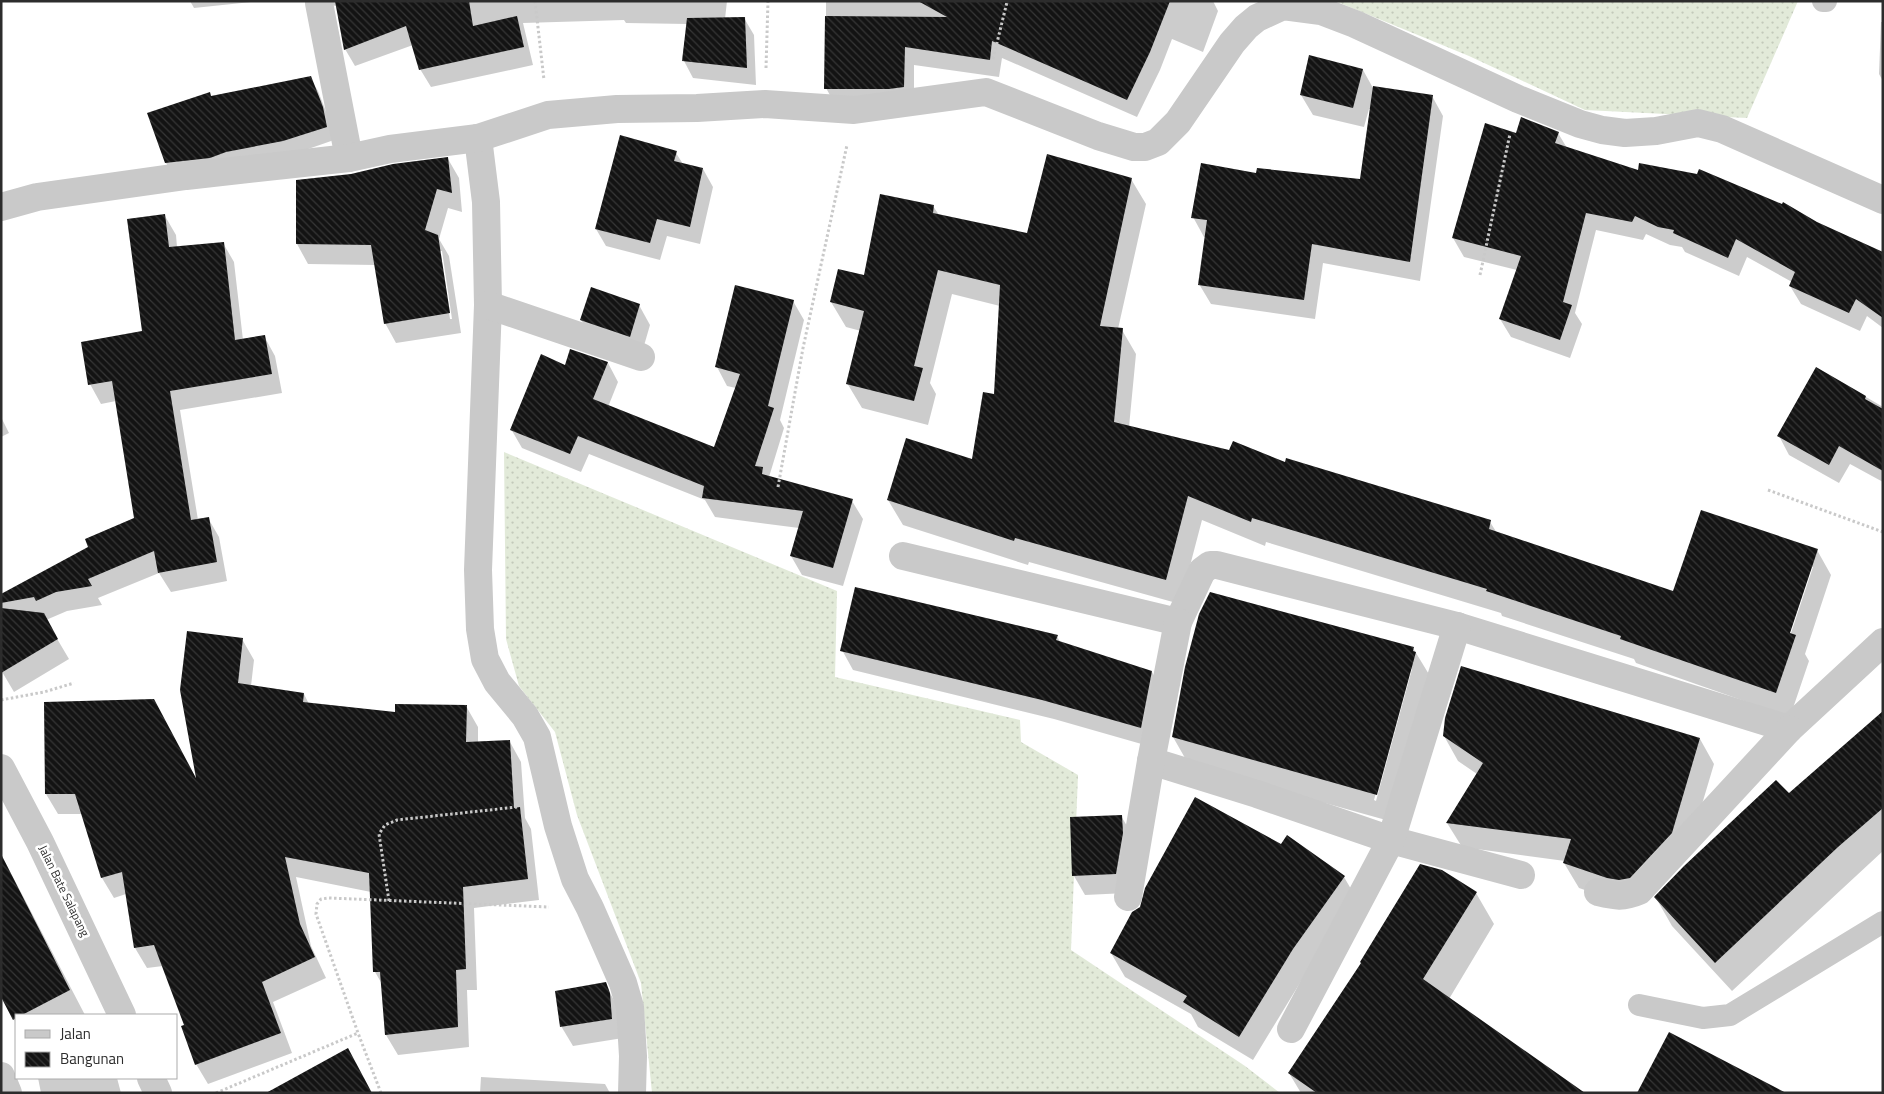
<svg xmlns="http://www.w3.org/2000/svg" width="1884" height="1094" font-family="'Titillium Web',sans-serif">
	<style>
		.grass { fill: url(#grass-dots) }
		.shadow { fill: #0003; fill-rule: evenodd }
		.building { fill: url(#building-back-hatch) }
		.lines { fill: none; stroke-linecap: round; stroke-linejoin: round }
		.path { stroke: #c9c9c9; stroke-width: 3; stroke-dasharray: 2.5 2.5; stroke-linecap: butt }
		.service { stroke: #c9c9c9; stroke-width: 22 }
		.minor { stroke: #c9c9c9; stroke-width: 28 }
		.labels { text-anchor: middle; stroke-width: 5; stroke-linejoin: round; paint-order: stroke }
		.street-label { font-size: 12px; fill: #2c2c2c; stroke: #fff }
	</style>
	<defs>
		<pattern id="grass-dots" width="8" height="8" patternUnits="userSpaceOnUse" patternTransform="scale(1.25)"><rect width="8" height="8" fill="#e2ead9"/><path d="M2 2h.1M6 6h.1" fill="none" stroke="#c2c9ba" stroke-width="1.8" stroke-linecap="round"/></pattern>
		<pattern id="building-back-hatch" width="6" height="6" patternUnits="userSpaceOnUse" patternTransform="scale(1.25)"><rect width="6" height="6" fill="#131313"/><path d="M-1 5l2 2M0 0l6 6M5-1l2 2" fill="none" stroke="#363636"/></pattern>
	</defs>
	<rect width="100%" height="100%" fill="#fff"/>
	<g class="grass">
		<path d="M 1335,1 L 1798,1 L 1747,118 L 1585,110 L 1469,56 Z"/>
		<path d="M 504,452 L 837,591 L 835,677 L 1020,720 L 1021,742 L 1078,775 L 1071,950 L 1245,1066 L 1280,1093 L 652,1093 L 641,983 L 577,815 L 555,732 L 519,686 L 506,639 Z"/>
	</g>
	<g class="shadow">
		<path d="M 190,1 L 262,1 L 194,8 Z"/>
		<path d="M 328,1 L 727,1 L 725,19 L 744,18 L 754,35 L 756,85 L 693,78 L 684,61 L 687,24 L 626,23 L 624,20 L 523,23 L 533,65 L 431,87 L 420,69 L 413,45 L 355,66 L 345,49 L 337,6 L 330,5 Z"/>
		<path d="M 826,1 L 1213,1 L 1218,11 L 1203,52 L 1172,39 L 1160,70 L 1137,117 L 1002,58 L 999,77 L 914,65 L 914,105 L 836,106 L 826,88 Z"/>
		<path d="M 1881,22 L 1883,22 L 1883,81 L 1879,74 Z"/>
		<path d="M 1363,70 L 1373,88 L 1432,96 L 1443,116 L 1420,281 L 1323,263 L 1315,319 L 1211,304 L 1199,284 L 1206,237 L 1204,237 L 1193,217 L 1257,175 L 1361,180 L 1371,109 L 1369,109 L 1364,127 L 1313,115 L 1301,95 Z"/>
		<path d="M 310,78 L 318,91 L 330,122 L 334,140 L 291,155 L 174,176 L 166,163 L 211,97 Z"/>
		<path d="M 1558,133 L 1567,148 L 1639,172 L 1816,223 L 1883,256 L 1883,328 L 1867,316 L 1860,331 L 1801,304 L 1790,286 L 1792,282 L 1747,257 L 1739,276 L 1685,252 L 1682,247 L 1670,245 L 1646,234 L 1643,240 L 1596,230 L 1575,313 L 1582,324 L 1570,358 L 1511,337 L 1500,319 L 1517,270 L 1464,257 L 1453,238 L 1517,134 Z"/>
		<path d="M 676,153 L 683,164 L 703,169 L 713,187 L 700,244 L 667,236 L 660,260 L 606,246 L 596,229 Z"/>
		<path d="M 448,159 L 459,178 L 462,212 L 448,208 L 439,239 L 449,256 L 461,333 L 396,343 L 385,323 L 375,265 L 308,264 L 297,244 L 297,181 L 351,175 ZM 439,251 L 442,251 L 452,319 L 450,319 Z"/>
		<path d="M 1131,179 L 1146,204 L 1118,329 L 1122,330 L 1136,354 L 1129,427 L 1286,464 L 1490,522 L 1497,533 L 1674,593 L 1817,550 L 1831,575 L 1805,654 L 1809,661 L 1790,717 L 1636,663 L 1634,659 L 1502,616 L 1501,613 L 1266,542 L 1265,546 L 1202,520 L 1180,604 L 1029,562 L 1028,565 L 903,525 L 888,500 L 973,460 L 995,395 L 1000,306 L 952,294 L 930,383 L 936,394 L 928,425 L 862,408 L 847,383 L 861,331 L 846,327 L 831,302 L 865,276 L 933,206 L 939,215 L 1028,235 ZM 1811,567 L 1813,567 L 1789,639 L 1787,639 Z"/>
		<path d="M 165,216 L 176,235 L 177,247 L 223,243 L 234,262 L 243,340 L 264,336 L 275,356 L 282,393 L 180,410 L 198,520 L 208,518 L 219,537 L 227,581 L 171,592 L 159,573 L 98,598 L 102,605 L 67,611 L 46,620 L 69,659 L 14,692 L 1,670 L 3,610 L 1,606 L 1,596 L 90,547 L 135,519 L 116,401 L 101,404 L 90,384 L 143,333 Z"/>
		<path d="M 793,301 L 804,320 L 780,420 L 784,428 L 769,477 L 852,501 L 863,519 L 843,586 L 802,575 L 791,556 L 799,528 L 715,517 L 705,500 L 589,454 L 581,472 L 522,448 L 511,429 L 566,366 L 571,351 L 608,363 L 618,382 L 608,407 L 715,448 L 736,388 L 727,386 L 717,367 Z"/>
		<path d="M 639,305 L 650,325 L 641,356 L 593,339 L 581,320 Z"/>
		<path d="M 1817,368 L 1883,407 L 1883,482 L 1850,464 L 1839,483 L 1789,455 L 1779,436 Z"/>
		<path d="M 1,417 L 9,433 L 1,437 Z"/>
		<path d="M 1057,636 L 1060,642 L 1152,672 L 1163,692 L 1152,747 L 1054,719 L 853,670 L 842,650 Z"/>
		<path d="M 242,639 L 254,660 L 251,686 L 304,694 L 309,704 L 396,714 L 466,706 L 478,727 L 478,743 L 510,742 L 521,762 L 525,818 L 531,829 L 539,900 L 474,908 L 477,990 L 467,990 L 469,1047 L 398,1055 L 386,1035 L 382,984 L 375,972 L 371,892 L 296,877 L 311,946 L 326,978 L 273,1002 L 292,1053 L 208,1084 L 196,1064 L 186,1026 L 163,966 L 147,968 L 135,948 L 126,894 L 114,898 L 102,878 L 83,814 L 58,814 L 46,794 L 197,781 Z"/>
		<path d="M 1413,648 L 1430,676 L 1393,822 L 1189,765 L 1173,737 ZM 1410,669 L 1412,669 L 1376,801 L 1374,800 Z"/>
		<path d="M 1883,713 L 1883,851 L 1732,991 L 1672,926 L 1656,898 L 1788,795 Z"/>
		<path d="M 1444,736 L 1700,739 L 1714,764 L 1686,858 L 1623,903 L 1579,888 L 1564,863 L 1565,861 L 1462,847 L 1447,823 L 1477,774 L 1458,761 Z"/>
		<path d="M 1121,816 L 1133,836 L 1127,893 L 1085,895 L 1074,876 Z"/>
		<path d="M 1,854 L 85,1015 L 16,1015 L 16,1023 L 1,995 Z"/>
		<path d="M 1344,877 L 1358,901 L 1306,973 L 1253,1060 L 1198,1027 L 1191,1014 L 1125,977 L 1111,953 Z"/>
		<path d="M 1476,893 L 1494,924 L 1449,999 L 1583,1093 L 1301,1093 L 1289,1073 Z"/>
		<path d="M 605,984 L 616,1004 L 623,1038 L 573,1046 L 561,1026 Z"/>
		<path d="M 481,1077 L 605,1084 L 610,1093 L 480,1093 Z"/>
		<path d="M 38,1078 L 117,1078 L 121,1093 L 41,1093 Z"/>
	</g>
	<g class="building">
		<path d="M 335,1 L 469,1 L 473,26 L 517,16 L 524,47 L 419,70 L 406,26 L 344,50 Z"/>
		<path d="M 918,1 L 1170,1 L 1150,52 L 1127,100 L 992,41 L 990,60 L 905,47 L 904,87 L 889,89 L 824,89 L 825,16 L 947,17 Z"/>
		<path d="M 745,17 L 747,68 L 682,61 L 687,18 Z"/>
		<path d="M 1309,55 L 1363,69 L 1353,108 L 1300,95 Z"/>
		<path d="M 311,76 L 323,107 L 327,127 L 283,141 L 226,152 L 210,158 L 165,163 L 147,113 L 210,92 L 211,96 Z"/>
		<path d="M 1373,86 L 1433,95 L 1410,262 L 1312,244 L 1304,300 L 1198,285 L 1207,220 L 1191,218 L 1201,163 L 1256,173 L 1257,168 L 1360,179 Z"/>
		<path d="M 1521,117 L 1559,132 L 1555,143 L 1638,170 L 1639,163 L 1697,174 L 1699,169 L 1782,204 L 1783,202 L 1817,222 L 1883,252 L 1883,318 L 1856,299 L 1849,313 L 1789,286 L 1795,272 L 1736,239 L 1728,258 L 1673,233 L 1674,230 L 1658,227 L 1635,216 L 1632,222 L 1586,213 L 1563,302 L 1572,305 L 1560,340 L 1499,319 L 1521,256 L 1452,238 L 1485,123 L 1516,133 Z"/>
		<path d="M 620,135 L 677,151 L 674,161 L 703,168 L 690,227 L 657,219 L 650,243 L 595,229 Z"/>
		<path d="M 1047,154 L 1132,178 L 1100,326 L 1123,328 L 1114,422 L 1229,450 L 1233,441 L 1285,462 L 1286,458 L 1491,520 L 1489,529 L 1673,591 L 1701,510 L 1818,549 L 1790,633 L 1796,635 L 1776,693 L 1620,639 L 1621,636 L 1486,591 L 1487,589 L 1252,518 L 1251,522 L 1188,496 L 1166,580 L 1015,538 L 1014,541 L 887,500 L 906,438 L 972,459 L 983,392 L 994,394 L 1000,285 L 938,270 L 914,366 L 923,368 L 914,401 L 846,384 L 864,311 L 830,302 L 838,269 L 864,275 L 880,194 L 934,205 L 933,213 L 1027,233 Z"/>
		<path d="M 448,157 L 452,193 L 437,189 L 425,230 L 438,235 L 450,313 L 384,324 L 371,245 L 296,244 L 296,180 L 351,174 L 393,164 Z"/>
		<path d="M 165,214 L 169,247 L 224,242 L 235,340 L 265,335 L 272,374 L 170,391 L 191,520 L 209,517 L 217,562 L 158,573 L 154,551 L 88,579 L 92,586 L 56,592 L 36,601 L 34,597 L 1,603 L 1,594 L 88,547 L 85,539 L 134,518 L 112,381 L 88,385 L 81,342 L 142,331 L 127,219 Z"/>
		<path d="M 735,285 L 794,300 L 768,406 L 774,408 L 755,466 L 763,467 L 762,474 L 853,499 L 833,568 L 790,556 L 803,511 L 702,498 L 704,486 L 578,436 L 570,454 L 510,430 L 541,354 L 565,365 L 570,349 L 608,362 L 593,399 L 714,447 L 740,374 L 715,367 Z"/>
		<path d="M 591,287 L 640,304 L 630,337 L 580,320 Z"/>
		<path d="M 1816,367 L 1866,396 L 1865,399 L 1883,409 L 1883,471 L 1839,446 L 1829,465 L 1777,436 Z"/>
		<path d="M 855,587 L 1058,635 L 1056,640 L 1152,671 L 1141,728 L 1042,700 L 840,651 Z"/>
		<path d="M 1210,592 L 1414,647 L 1413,651 L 1416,652 L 1377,795 L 1172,737 L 1185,667 L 1199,614 Z"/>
		<path d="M 1,608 L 44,613 L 58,639 L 1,673 Z"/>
		<path d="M 187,631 L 243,638 L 238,683 L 304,693 L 303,702 L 395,712 L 395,704 L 467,705 L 466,742 L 510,740 L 514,808 L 520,807 L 528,879 L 463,887 L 466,969 L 456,970 L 458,1027 L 385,1035 L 380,972 L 373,972 L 369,873 L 285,857 L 300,924 L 315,957 L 262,982 L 281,1033 L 195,1065 L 181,1026 L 184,1025 L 154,945 L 134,948 L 122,872 L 101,878 L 75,794 L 45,794 L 44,702 L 154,699 L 196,778 L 180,690 Z"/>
		<path d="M 1461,666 L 1700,738 L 1672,833 L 1630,878 L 1619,880 L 1607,878 L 1563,863 L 1571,839 L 1446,823 L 1483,763 L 1443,736 L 1445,718 Z"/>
		<path d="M 1883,711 L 1883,808 L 1838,847 L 1715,963 L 1654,897 L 1684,866 L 1776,780 L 1789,793 Z"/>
		<path d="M 1195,797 L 1281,844 L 1287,835 L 1345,876 L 1293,949 L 1239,1037 L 1183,1002 L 1187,996 L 1110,953 L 1132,912 L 1140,907 L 1145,888 Z"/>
		<path d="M 1122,815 L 1123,833 L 1116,874 L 1072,876 L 1070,817 Z"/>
		<path d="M 1,854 L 70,990 L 22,1015 L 16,1015 L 16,1018 L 13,1020 L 1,997 Z"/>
		<path d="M 1420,864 L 1442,870 L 1477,892 L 1423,979 L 1585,1093 L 1317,1093 L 1288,1073 L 1361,963 L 1360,962 Z"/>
		<path d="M 606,982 L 610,993 L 612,1019 L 560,1027 L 555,991 Z"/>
		<path d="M 1669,1032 L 1786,1093 L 1637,1093 Z"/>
		<path d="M 348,1048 L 372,1093 L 266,1093 Z"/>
	</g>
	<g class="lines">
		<g class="path">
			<path d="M 535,1 L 544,80"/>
			<path d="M 993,59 L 1007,2"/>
			<path d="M 766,68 L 768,1"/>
			<path d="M 1480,275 L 1510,134"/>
			<path d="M 778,487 L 803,348 L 847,145"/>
			<path d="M 1768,490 L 1883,532"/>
			<path d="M 1,700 L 44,692 L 74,683"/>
			<path d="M 389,901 L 379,834 L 385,825 L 397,820 L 517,807"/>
			<path d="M 216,1093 L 358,1033"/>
			<path d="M 381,1093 L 358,1033 L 316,914 L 317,904 L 321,899 L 329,898 L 549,907"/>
		</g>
		<g class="service">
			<path d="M 1823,1 L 1826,1"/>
			<path d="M 1639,1005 L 1703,1018 L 1730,1015 L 1883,922"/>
		</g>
		<g class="minor">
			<path d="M 319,3 L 349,158"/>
			<path d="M 478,138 L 486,202 L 488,305 L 478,570 L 480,629 L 485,659 L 497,682 L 525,716 L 537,737 L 558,826 L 575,879 L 590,908 L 623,983 L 630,1007 L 633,1056 L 632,1093"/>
			<path d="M 1,207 L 37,197 L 186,176 L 349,158 L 390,149 L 478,138 L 548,115 L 617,109 L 697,108 L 765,104 L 854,110 L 986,92 L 1098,136 L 1134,147 L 1145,147 L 1158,142 L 1178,122 L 1232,43 L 1246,27 L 1257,18 L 1283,6 L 1321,11 L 1355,24 L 1518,99 L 1580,124 L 1602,130 L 1625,133 L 1656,131 L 1698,123 L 1722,129 L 1883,200"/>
			<path d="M 488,305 L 641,357"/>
			<path d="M 903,556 L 1178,622 L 1202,571 L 1210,565 L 1217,565 L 1457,626 L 1789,729 L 1883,642"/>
			<path d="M 1151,761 L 1257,794 L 1391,840 L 1521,875"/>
			<path d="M 1,768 L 40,842 L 122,1015"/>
			<path d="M 1598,892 C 1615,896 1623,898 1639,891 L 1789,729"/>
			<path d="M 1128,897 L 1151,761 L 1178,622"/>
			<path d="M 1291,1029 L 1391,840 L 1457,626"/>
			<path d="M 1,1076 L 8,1093"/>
			<path d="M 151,1078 L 158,1093"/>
		</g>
	</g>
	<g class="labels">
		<g class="street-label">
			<text transform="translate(64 891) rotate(64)" y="4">Jalan Bate Salapang</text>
		</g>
	</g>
	<rect width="1884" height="1094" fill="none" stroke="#2c2c2c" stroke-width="5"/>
	<rect x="15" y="1014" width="162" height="65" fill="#ffffff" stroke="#ababab"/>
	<rect x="25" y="1030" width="25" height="8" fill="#c9c9c9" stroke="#ababab"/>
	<text x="60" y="1039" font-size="15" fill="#2c2c2c">Jalan</text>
	<rect x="25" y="1052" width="25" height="15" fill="url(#building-back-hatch)" stroke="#ababab"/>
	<text x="60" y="1064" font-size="15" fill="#2c2c2c">Bangunan</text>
</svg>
